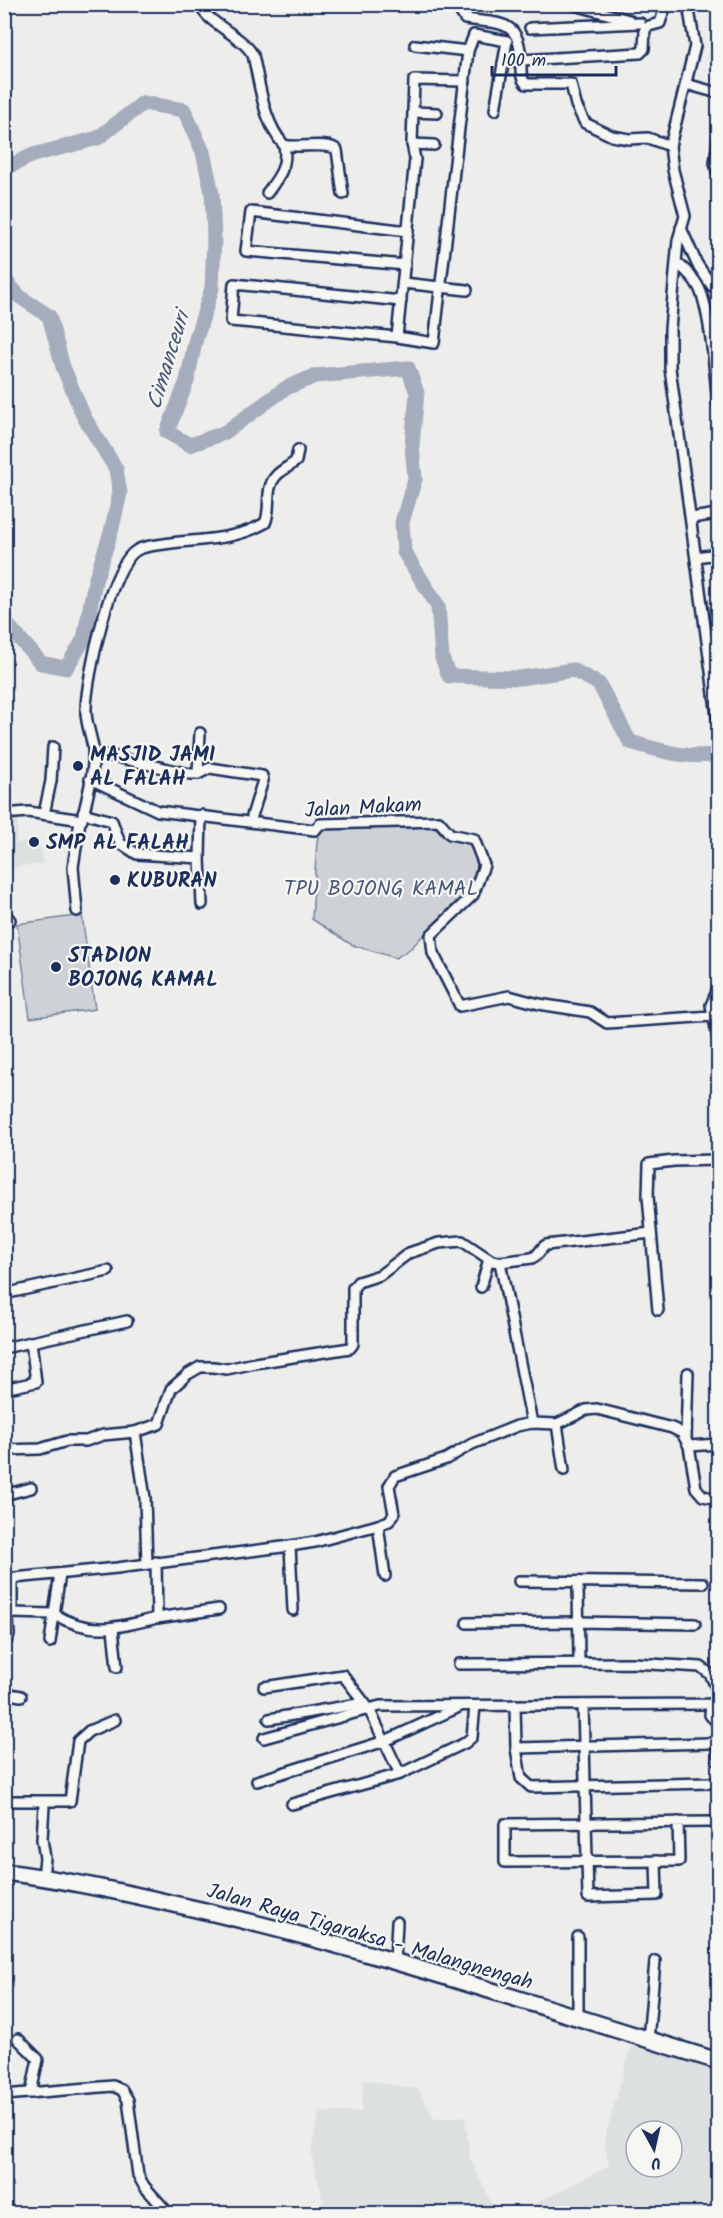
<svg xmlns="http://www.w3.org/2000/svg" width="723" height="2218" font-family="Kalam,sans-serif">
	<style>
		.built { fill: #dde0e1; fill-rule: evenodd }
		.green { fill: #ced2d7; stroke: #74809a; stroke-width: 1.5 }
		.water { fill: #a5acbc; stroke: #6e7a96; stroke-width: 1.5 }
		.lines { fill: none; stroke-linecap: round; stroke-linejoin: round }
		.river { stroke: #a5acbc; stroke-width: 15 }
		.street-casing { stroke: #1b2f5e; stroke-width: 14 }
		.primary-casing { stroke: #1b2f5e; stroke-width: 20 }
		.street { stroke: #f6f6f2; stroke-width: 9 }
		.primary { stroke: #f6f6f2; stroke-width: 15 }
		.poi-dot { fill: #1b2f5e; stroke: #f6f6f2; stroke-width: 2 }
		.labels { text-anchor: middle; stroke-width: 4.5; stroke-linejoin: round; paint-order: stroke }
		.poi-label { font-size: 21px; font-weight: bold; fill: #1b2f5e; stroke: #f6f6f2; text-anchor: start }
		.street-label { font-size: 21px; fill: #1b2f5e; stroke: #f6f6f2 }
		.park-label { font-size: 21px; fill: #48587c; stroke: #f6f6f2 }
		.water-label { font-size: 22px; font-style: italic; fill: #44547a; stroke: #f6f6f2 }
	</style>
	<rect width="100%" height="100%" fill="#edeeec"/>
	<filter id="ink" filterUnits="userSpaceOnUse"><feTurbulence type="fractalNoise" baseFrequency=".0167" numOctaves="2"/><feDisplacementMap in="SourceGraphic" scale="12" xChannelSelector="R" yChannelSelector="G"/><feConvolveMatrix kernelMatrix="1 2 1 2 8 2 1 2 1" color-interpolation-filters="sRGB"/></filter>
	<g filter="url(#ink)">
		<g class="built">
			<path d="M 19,814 L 16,843 L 39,840 L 43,864 L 5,868 L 5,817 Z"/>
			<path d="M 632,2043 L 718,2068 L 718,2213 L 514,2214 L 609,2166 L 604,2140 ZM 636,2131 L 672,2131 L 672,2167 L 636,2167 Z"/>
			<path d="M 364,2080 L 418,2089 L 434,2119 L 465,2116 L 470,2158 L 496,2213 L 326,2213 L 311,2153 L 319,2112 L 361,2112 Z"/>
		</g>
		<g class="green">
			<path d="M 435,827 L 445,838 L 470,843 L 479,865 L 471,886 L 411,948 L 396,958 L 352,945 L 312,919 L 317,841 L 321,828 Z"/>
			<path d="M 82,915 L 95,1009 L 30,1018 L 17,924 Z"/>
		</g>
		<path class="water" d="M 5,925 L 13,984 L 5,982 Z"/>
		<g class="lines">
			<g class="river">
				<path d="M 4,169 L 33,155 L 98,138 L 143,103 L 184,110 L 203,152 L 212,193 L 214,238 L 212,288 L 195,342 L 187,381 L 167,432 L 190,445 L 224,433 L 286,388 L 315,376 L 408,368 L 417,393 L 412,445 L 415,479 L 402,522 L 404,552 L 438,606 L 442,658 L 449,676 L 520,678 L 573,670 L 599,684 L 630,742 C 659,750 688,760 718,754"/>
				<path d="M 4,279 L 20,297 L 49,316 L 63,367 L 84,417 L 116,469 L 120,493 L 111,532 L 95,581 L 84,639 L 66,668 L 41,663 L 4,621"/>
			</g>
			<defs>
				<g id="street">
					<path d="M 200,4 C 205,23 241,34 253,55 C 260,85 263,122 284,145 C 298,149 328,141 337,150 L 343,194"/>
					<path d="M 460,4 L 460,11 L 465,19 C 501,24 520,19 521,62 C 521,71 520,77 526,84 L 571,84 L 576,105 L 585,123 L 612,136 L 629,139 L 648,138 L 670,146"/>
					<path d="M 688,4 L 695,46 L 670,146 L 673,170 L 685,216 L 678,240 L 670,329 L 670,368 L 718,723"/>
					<path d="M 575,5 L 629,20"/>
					<path d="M 530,28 L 640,23"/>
					<path d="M 415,45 L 468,51"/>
					<path d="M 503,63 L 521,60 L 640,53 L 644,49 L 645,29 L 649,26 L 660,23 L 666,4"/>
					<path d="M 686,84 L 718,93"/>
					<path d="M 413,112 L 437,113"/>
					<path d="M 718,139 L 715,163 L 718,174"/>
					<path d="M 412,144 L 434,145"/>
					<path d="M 267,193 C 279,177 288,166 284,145"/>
					<path d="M 681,228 L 697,264 L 712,286 L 718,285"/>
					<path d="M 676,262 C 684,269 693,276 698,286 C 710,306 715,376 718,403"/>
					<path d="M 405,265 L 246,251 L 251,212 L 408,231"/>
					<path d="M 403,283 L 467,290"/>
					<path d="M 401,301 L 234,284 L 231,321 L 397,337 L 434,343 L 468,51 L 474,35 L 507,41 L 495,110"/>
					<path d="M 397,337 L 415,159 L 412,144 L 414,80 L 465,81"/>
					<path d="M 691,518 L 718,514"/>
					<path d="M 696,557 L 718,554"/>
					<path d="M 93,754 L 112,756 L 190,774 L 198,774 L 210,768 L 262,776 L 263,780 L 252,816"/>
					<path d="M 198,774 L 200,733"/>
					<path d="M 90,779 L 158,811 L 315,830 L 320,824 L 439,821 L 450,834 L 474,839 L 484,865 L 473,895 L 431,935 L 433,953 L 460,1006 L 509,996 L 539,1004 L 590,1012 L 607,1023 L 712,1016"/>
					<path d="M 83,813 L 112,821 L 120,843 L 137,854 L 200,858 L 202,904"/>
					<path d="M 4,814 L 28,812 L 82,820 C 87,798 95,771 93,748 C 91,734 85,721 86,708 C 87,677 110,565 137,550 C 144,546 155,545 164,544 C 197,539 235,541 265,523 C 272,509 264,489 276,476 C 281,470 289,467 296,461 L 298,450"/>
					<path d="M 44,814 L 51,781 L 53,747"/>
					<path d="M 200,858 L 201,815"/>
					<path d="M 77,911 L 73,867 L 80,821"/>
					<path d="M 4,913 L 10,920"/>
					<path d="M 718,989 L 711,1005 L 718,1038"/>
					<path d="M 500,1262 L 532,1423"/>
					<path d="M 481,1287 L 489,1259"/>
					<path d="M 4,1294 L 108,1271"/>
					<path d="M 658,1310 L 648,1196 L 649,1164 L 674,1161 L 718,1160"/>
					<path d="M 4,1348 L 127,1321"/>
					<path d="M 4,1389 L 36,1382 L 31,1342"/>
					<path d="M 557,1424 L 564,1470"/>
					<path d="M 135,1432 L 159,1424 L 171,1389 L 188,1374 L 200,1367 L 213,1367 L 227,1369 L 255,1363 L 350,1348 L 353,1344 L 353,1288 L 358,1282 L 380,1275 L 409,1253 L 439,1243 L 462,1241 L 492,1261 L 500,1262 L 532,1258 C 540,1255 540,1248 546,1245 L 651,1233"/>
					<path d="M 686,1438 L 688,1373"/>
					<path d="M 689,1446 L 718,1444"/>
					<path d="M 4,1450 L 40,1449 L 67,1441 L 86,1441 L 103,1435 L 135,1432 L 145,1498 L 147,1564"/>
					<path d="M 4,1495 L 31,1488"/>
					<path d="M 378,1525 L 385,1576"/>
					<path d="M 290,1546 L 293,1610"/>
					<path d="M 60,1574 L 54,1614 C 92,1637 118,1627 157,1618 L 156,1562"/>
					<path d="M 4,1579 L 117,1568 L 290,1546 L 315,1542 L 378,1525 L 389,1521 L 394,1514 L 389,1486 L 395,1476 L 446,1459 L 472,1444 L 517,1426 L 532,1423 L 557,1424 L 586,1410 L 597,1409 L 672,1428 L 682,1433 L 689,1446 L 696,1488 L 703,1496 L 718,1499"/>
					<path d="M 519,1581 L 703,1583"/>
					<path d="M 578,1582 L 579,1663"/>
					<path d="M 10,1613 L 54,1614 L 50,1642"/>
					<path d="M 157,1618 L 219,1609"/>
					<path d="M 467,1623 L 578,1622 L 695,1624"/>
					<path d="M 113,1629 L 117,1667"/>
					<path d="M 4,1646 L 9,1635 L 8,1618 L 12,1607 L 12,1579"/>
					<path d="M 459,1664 L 633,1663 L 701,1667 L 710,1674 L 718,1691"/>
					<path d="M 264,1687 L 343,1675 L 369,1709 L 400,1774"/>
					<path d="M 4,1693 L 21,1696"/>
					<path d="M 711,1704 L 710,1715 L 718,1723"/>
					<path d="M 515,1705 L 516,1748 L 710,1743"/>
					<path d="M 583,1705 L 588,1897 L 657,1895 L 656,1861"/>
					<path d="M 269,1719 L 364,1703"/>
					<path d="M 718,1723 L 718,1761"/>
					<path d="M 264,1738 L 380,1706 L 711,1704 L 718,1699"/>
					<path d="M 516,1748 L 521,1778 L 531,1787 L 710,1783"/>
					<path d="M 257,1781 L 385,1741 L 457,1708"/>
					<path d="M 4,1801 L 70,1801 L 78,1741 L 89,1731 L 115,1720"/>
					<path d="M 43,1802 L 44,1806 L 42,1839 L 45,1858 L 43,1877"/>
					<path d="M 292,1804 L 400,1774 L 465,1743 L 472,1737 L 475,1706"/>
					<path d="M 678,1822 L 679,1861 L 505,1862 L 505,1824 L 711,1822"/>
					<path d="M 578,1937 L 578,2017"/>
					<path d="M 395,1961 L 397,1922"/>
					<path d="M 18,2039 L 38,2059 L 31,2093"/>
					<path d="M 648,2040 L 655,1961"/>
					<path d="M 4,2095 L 113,2086 L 122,2090 L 128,2100 L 138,2175 L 144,2186 L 169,2214"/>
				</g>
				<path id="primary" d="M 4,1872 C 62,1879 118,1891 174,1904 C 359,1945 537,2006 718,2061"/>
			</defs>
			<use href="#street" class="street-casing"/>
			<use href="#primary" class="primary-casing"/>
			<use href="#street" class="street"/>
			<use href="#primary" class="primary"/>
		</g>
	</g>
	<g class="poi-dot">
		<circle cx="78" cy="766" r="6"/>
		<circle cx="34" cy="842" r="6"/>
		<circle cx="115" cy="880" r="6"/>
		<circle cx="56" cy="967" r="6"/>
	</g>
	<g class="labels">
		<g class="poi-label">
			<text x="90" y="761">MASJID JAMI<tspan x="90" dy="24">AL FALAH</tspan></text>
			<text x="46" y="849">SMP AL FALAH</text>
			<text x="127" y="887">KUBURAN</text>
			<text x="68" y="962">STADION<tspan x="68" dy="24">BOJONG KAMAL</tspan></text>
		</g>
		<g class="street-label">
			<text transform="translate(363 807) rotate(-3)" y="7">Jalan Makam</text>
			<text transform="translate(370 1936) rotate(16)" y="7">Jalan Raya Tigaraksa - Malangnengah</text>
		</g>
		<g class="park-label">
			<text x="381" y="895">TPU BOJONG KAMAL</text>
		</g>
		<g class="water-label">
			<text transform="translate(167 360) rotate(-73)" y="8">Cimanceuri</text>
		</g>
	</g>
	<rect width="723" height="2218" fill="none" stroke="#f6f6f2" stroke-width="24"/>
	<rect x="12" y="12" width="699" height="2194" fill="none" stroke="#1b2f5e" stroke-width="2" filter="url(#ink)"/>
	<g transform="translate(654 2149) rotate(172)"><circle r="28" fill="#f6f6f2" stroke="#9ea6b7" stroke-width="1.5"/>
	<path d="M0-4.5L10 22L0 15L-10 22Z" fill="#1b2f5e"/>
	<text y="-9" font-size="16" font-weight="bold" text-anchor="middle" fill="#1b2f5e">U</text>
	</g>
	<path d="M492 66v9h124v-9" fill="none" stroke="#1b2f5e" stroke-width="3"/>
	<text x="501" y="66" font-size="18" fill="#1b2f5e" stroke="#f6f6f2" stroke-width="4.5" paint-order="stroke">100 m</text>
</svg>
